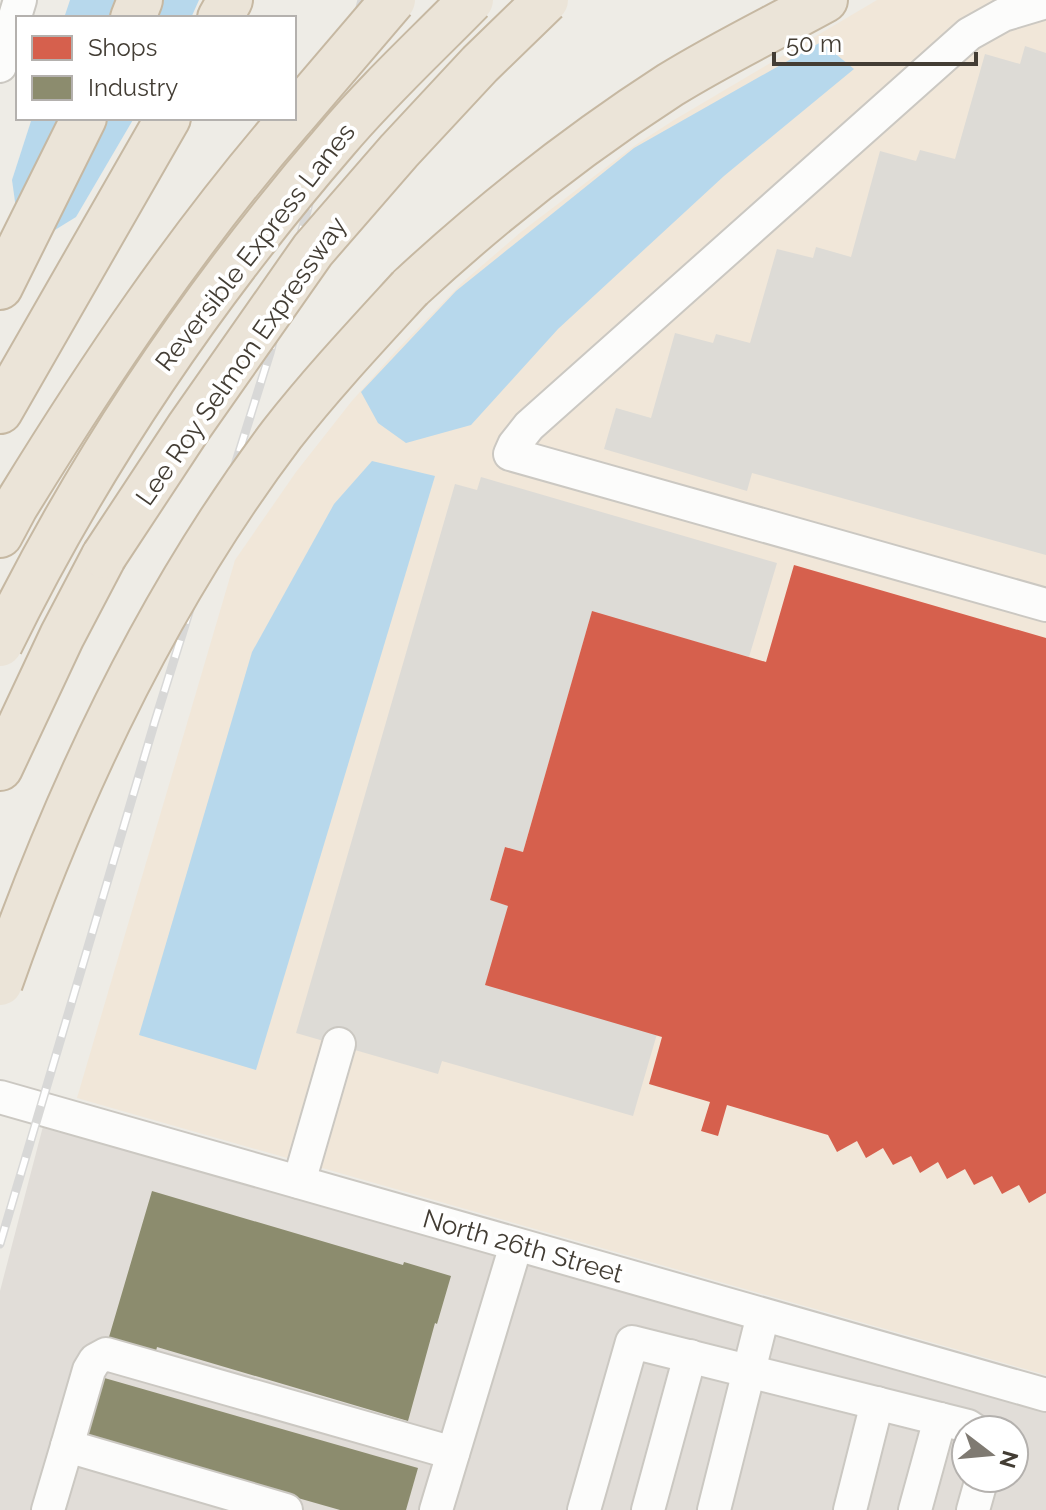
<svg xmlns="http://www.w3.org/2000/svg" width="1046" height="1510" font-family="Raleway,sans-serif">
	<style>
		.commercial { fill: #f1e7d9 }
		.industrial { fill: #e1ddd8; fill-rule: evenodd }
		.parking { fill: #dddbd6 }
		.water { fill: #b7d8ec }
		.shops { fill: #d6604d }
		.industry { fill: #8c8c6e }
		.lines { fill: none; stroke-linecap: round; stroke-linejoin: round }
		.minor-casing { stroke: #cbc8c2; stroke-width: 36 }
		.highway-casing { stroke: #c6b8a2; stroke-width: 48 }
		.minor { stroke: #fcfcfb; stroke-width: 32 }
		.highway { stroke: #ebe4d8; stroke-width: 44 }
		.rail-casing { stroke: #d8d8d7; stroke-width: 9 }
		.rail { stroke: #fff; stroke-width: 6; stroke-dasharray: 18; stroke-linecap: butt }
		.highway-bridge-casing { stroke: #c6b8a2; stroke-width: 48; stroke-linecap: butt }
		.highway-bridge { stroke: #ebe4d8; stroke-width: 44 }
		.labels { text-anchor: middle; stroke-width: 8; stroke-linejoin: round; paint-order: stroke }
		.street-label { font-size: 26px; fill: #433d34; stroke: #fff }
	</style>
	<rect width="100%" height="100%" fill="#eeece6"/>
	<path class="commercial" d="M 877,0 L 1046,0 L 1046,1375 L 77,1098 L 235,560 L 296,472 L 351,402 L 396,351 L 463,282 L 521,232 L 634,146 L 674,120 Z"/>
	<path class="industrial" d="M 47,1111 L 1046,1411 L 1046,1510 L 0,1510 L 0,1291 ZM 966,1430 L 1014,1430 L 1014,1478 L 966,1478 Z"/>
	<g class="parking">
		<path d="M 1025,46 L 1046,53 L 1046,555 L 752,473 L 747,491 L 604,449 L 616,408 L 651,418 L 675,333 L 713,343 L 716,334 L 750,343 L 777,249 L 813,258 L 816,247 L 851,257 L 880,151 L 916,161 L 920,150 L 955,159 L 985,54 L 1020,64 Z"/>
		<path d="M 481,477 L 777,563 L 749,657 L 592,612 L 523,852 L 505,847 L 490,900 L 508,906 L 657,1034 L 633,1116 L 442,1061 L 438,1074 L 296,1033 L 455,484 L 477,490 Z"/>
	</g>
	<g class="water">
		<path d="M 70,0 L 199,0 L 191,18 L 64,18 Z"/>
		<path d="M 821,42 L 854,69 L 724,176 L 558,329 L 471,425 L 406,443 L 378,423 L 361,392 L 456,291 L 634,148 Z"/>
		<path d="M 32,118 L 134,118 L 76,217 L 50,233 L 17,216 L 12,180 Z"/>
		<path d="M 372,461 L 435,476 L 256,1070 L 139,1035 L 252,652 L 334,504 Z"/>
	</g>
	<path class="shops" d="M 794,565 L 1046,638 L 1046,1193 L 1029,1203 L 1019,1185 L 1002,1194 L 992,1176 L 974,1185 L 965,1169 L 947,1179 L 938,1162 L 920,1173 L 911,1156 L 893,1165 L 883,1148 L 866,1158 L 857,1141 L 837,1152 L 828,1135 L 727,1105 L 718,1136 L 701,1131 L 710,1102 L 649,1084 L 662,1037 L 485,985 L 508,906 L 490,900 L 505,847 L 523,852 L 592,611 L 766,662 Z"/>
	<g class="industry">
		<path d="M 152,1191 L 403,1265 L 404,1262 L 451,1276 L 437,1324 L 435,1323 L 408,1421 L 157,1347 L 156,1351 L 109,1337 Z"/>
		<path d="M 101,1377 L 418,1468 L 406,1510 L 340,1510 L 84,1437 Z"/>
	</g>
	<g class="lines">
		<defs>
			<g id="minor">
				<path d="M 1046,2 L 1003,15 L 969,34 L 529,426 L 514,445 L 510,454 L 1046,605"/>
				<path d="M 0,66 L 20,0"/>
				<path d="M 0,1097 L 1046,1395"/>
				<path d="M 299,1182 L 339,1044"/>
				<path d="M 48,1510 L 67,1446"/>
				<path d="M 286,1510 L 67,1446 L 89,1370 L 95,1360 L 106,1354 L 453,1453"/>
				<path d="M 436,1510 L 516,1245"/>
				<path d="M 584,1510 L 632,1342 L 968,1426 L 974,1430"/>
				<path d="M 648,1510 L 690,1356"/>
				<path d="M 714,1510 L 763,1315"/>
				<path d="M 850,1510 L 877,1403"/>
				<path d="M 915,1510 L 940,1419"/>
				<path d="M 973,1510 L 982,1478"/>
			</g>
			<g id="highway">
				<path d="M 133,18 L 140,0"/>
				<path d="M 220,18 L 230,0"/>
				<path d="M 0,287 L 84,118"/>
				<path d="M 410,288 C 491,213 577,145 670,85 C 720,54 774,28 825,0"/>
				<path d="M 0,411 L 168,118"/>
				<path d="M 0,535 L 15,507 C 99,370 187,239 292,118"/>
				<path d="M 0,768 L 62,636 L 104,556"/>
			</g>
		</defs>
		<use href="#minor" class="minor-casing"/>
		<use href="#highway" class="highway-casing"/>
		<use href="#minor" class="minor"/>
		<use href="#highway" class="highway"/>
		<defs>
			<path id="rail" d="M 0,1244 L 155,721 L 270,353 L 362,0"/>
		</defs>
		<use href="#rail" class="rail-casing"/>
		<use href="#rail" class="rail"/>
		<defs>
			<g id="highway-bridge">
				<path d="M 294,116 L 393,0"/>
				<path d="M 104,556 L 189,427 L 313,250 L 399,151 L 480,64 L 546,0"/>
				<path d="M 0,644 C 89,462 204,293 336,140 C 378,90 426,46 471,0"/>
				<path d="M 0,983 C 68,789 158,598 282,434 C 322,383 366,336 410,288"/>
			</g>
		</defs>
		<use href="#highway-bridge" class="highway-bridge-casing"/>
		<use href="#highway-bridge" class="highway-bridge"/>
	</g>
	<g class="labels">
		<g class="street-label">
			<text transform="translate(255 247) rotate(-52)" y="9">Reversible Express Lanes</text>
			<text transform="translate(241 361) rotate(-55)" y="9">Lee Roy Selmon Expressway</text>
			<text transform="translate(523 1246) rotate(16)" y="9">North 26th Street</text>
		</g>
	</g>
	<rect x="16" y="16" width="280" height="104" fill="#ffffff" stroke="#b4b1ae" stroke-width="2"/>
	<rect x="32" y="36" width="40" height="24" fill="#d6604d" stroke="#b4b1ae" stroke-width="2"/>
	<text x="88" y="56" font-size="24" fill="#433d34">Shops</text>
	<rect x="32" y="76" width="40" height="24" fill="#8c8c6e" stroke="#b4b1ae" stroke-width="2"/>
	<text x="88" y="96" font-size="24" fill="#433d34">Industry</text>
	<g transform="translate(990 1454) rotate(106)"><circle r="38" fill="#ffffff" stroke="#b4b1ae" stroke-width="2"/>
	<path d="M0-6L14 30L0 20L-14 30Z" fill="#7f7a72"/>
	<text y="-12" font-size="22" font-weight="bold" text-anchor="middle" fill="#433d34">N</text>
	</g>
	<path d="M774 52v12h202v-12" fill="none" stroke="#433d34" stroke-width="4"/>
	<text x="786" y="52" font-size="24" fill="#433d34" stroke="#ffffff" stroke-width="6" paint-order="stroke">50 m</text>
</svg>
